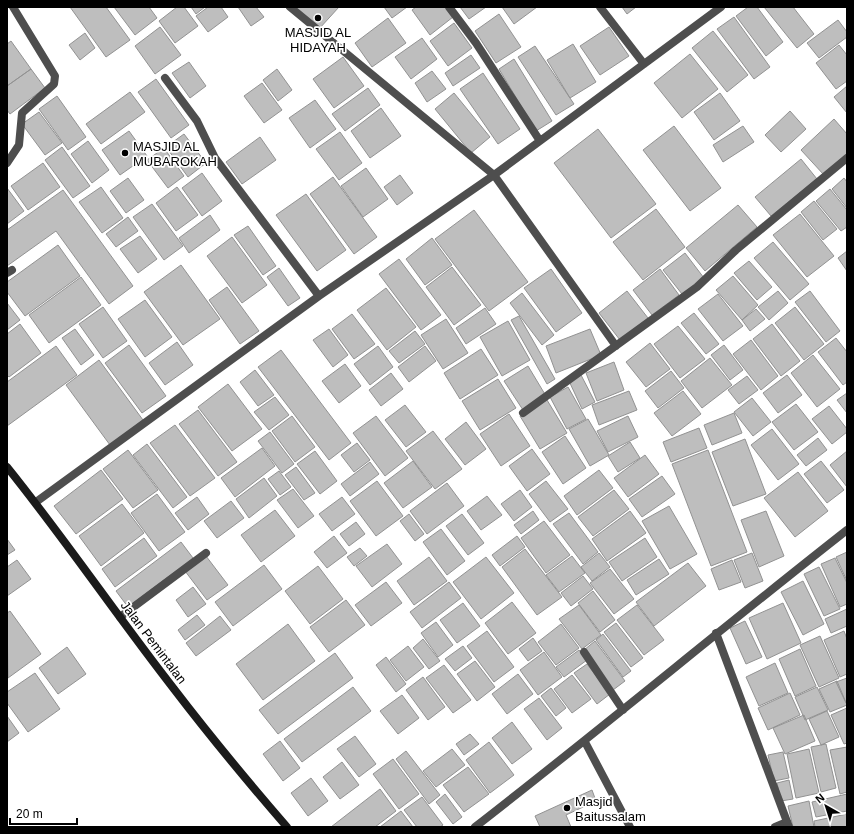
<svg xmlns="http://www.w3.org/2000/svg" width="854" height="834" viewBox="0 0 854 834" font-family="Arial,sans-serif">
	<rect width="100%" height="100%" fill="#fff"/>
	<path fill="#bebebe" stroke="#929292" d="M70 7H106L130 40 106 57Z
		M114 7H149L157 18 135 35Z
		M177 7H184L198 26 175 43 159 21Z
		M191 7H205L196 14Z
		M208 7H221L228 17 208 32 196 16Z
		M238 7H256L264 17 251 26Z
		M294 7H339L319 29Z
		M384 7H407L392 18Z
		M416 7H446L453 17 430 35 412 10Z
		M460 7H486L469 19Z
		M502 7H537L514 24Z
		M622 7H636L627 14Z
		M748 7H757L783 42 766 56 736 16Z
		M764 7H793L814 34 797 48Z
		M499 14 521 47 496 63 475 31Z
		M734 17 770 67 754 79 717 29Z
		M388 18 406 43 372 67 355 43Z
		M838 20 847 32V37L819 58 807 43Z
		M454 23 472 48 448 66 430 41Z
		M160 27 181 55 155 74 135 46Z
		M609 27 629 56 600 75 580 46Z
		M713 31 748 75 727 92 692 48Z
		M85 33 95 48 80 60 69 45Z
		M422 38 437 59 411 79 395 57Z
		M11 41 31 69 7 86V44Z
		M573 44 596 82 570 98 547 60Z
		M839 45 847 55V81L836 89 816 63Z
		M535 46 574 104 556 115 518 57Z
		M690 54 718 89 682 118 654 83Z
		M471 55 480 68 453 86 445 73Z
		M343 57 364 86 334 108 313 79Z
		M514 59 552 121 536 131 499 69Z
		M189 62 206 86 190 98 172 73Z
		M31 69 45 88 10 114 7 110V86Z
		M277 69 292 90 278 101 263 80Z
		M432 71 446 89 427 102 415 83Z
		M483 73 520 129 498 144 460 89Z
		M156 79 189 125 171 138 138 92Z
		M262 83 282 110 264 123 244 96Z
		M847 86V113L834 97Z
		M368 88 380 105 345 131 332 114Z
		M130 92 145 112 101 144 86 124Z
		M454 93 490 137 471 153 435 109Z
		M720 93 740 121 714 140 694 112Z
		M57 96 86 137 68 150 39 109Z
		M315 100 336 129 310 148 289 118Z
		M381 108 401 136 370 158 351 131Z
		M790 111 806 129 781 152 765 135Z
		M39 112 62 143 45 155 22 124Z
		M834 119 847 134V153L824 175 801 150Z
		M674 126 721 188 690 211 643 150Z
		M743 126 754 142 723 162 713 145Z
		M598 129 656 204 611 238 554 163Z
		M129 131 147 156 120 175 102 150Z
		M340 132 362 163 339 180 316 149Z
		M184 134 206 163 188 177 166 147Z
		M260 137 276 160 242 184 226 162Z
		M88 141 109 170 92 183 71 154Z
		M62 147 90 186 73 198 45 160Z
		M164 148 184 176 168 188 147 160Z
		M801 159 817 179 771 216 755 197Z
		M43 163 60 187 28 210 11 186Z
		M366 168 388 199 363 217 341 186Z
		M202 173 222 201 202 216 182 188Z
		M400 175 413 193 397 205 384 187Z
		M333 177 377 237 354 254 310 194Z
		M128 178 144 200 126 213 110 191Z
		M844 178 847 182V208L832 189Z
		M101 187 123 218 102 233 79 202Z
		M177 187 198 215 176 231 156 203Z
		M7 188 24 211 7 224Z
		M830 189 847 210V227L841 231 816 201Z
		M63 190 133 286 109 304 56 231 7 266V230Z
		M306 194 346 250 317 271 276 215Z
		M814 201 837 229 823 240 801 212Z
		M152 204 183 246 164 260 133 217Z
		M738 205 757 227 705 271 686 248Z
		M656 209 685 247 643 280 613 242Z
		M474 210 528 282 489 311 435 239Z
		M800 214 834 256 807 277 773 235Z
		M210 215 220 230 189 253 179 238Z
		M128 217 138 231 116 247 106 234Z
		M248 226 276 266 263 275 234 235Z
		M140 236 157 259 138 273 120 249Z
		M232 237 267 285 242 303 207 256Z
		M432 238 452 265 425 285 406 259Z
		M773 242 809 284 790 300 754 258Z
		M58 245 80 276 25 316 7 292V282Z
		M847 251V271L838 258Z
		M685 253 704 278 682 294 663 270Z
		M399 259 441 315 421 330 379 274Z
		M749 261 772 287 757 300 734 273Z
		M181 265 220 319 183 345 144 292Z
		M452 267 481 305 454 325 426 287Z
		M279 268 300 298 288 306 267 277Z
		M551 269 582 313 556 332 524 288Z
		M660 269 679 295 652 315 633 290Z
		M733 276 758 305 742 320 716 290Z
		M81 277 101 305 49 343 29 315Z
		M227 287 259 331 240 344 209 300Z
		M386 288 416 327 387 350 357 310Z
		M627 291 648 318 620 340 599 313Z
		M778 291 788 303 769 320 758 307Z
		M810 291 840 331 826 342 795 302Z
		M522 293 554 335 542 345 510 303Z
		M718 294 743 326 723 341 698 309Z
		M145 300 172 337 145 357 118 319Z
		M7 303 20 320 7 330Z
		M103 307 127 341 103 358 79 324Z
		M795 307 824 344 804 360 775 323Z
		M485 308 496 324 466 344 456 328Z
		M756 309 765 319 750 331 742 320Z
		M694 313 719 344 706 354 681 323Z
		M352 314 375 344 354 359 332 329Z
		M519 316 555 379 547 384 511 320Z
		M446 319 468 353 443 369 421 335Z
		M508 321 530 360 502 376 480 337Z
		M20 324 41 353 9 377 7 375V334Z
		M772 324 800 361 781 376 753 339Z
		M678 326 705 359 680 378 654 344Z
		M75 329 94 355 81 365 62 338Z
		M329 329 348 355 333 367 313 340Z
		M590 329 601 355 556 373 546 346Z
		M415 331 425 344 399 363 389 351Z
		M836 338 847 352V382L843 385 818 352Z
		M751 340 778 376 761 390 733 354Z
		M177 342 193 365 165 385 149 363Z
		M650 343 670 369 646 387 626 362Z
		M129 345 166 396 142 413 105 363Z
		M724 345 743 370 730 380 711 355Z
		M56 346 77 375 7 426V382Z
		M378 346 393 367 370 385 354 364Z
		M425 346 436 361 409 382 398 367Z
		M481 349 498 375 460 399 444 373Z
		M281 350 351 443 329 460 258 367Z
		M813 355 840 389 817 407 791 373Z
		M710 358 732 385 702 408 681 381Z
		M99 360 143 420 110 445 66 385Z
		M614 362 624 390 597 401 586 373Z
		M345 364 361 386 339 403 322 381Z
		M528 366 546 396 523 410 504 381Z
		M255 370 274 395 258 406 240 382Z
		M671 371 684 388 658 408 645 391Z
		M391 373 403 389 381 406 369 390Z
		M581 375 595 402 582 409 569 381Z
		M787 375 802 395 778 413 763 393Z
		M747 376 758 390 739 404 728 390Z
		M498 379 516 408 480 430 462 401Z
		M228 384 262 429 232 451 198 407Z
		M568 387 586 419 567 429 550 397Z
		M629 391 637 410 599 425 592 405Z
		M683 391 701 414 672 436 654 413Z
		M847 393V413L837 400Z
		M275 397 289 415 269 430 254 412Z
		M752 398 771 422 753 436 734 412Z
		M547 400 567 433 540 449 520 416Z
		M796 404 818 432 794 450 772 422Z
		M405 405 426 432 406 447 385 420Z
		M829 406 847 429V432L832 444 812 419Z
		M198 410 237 462 218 476 179 424Z
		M734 413 742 433 712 445 704 425Z
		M509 414 530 446 501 466 480 434Z
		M292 416 315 447 295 462 272 431Z
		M376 416 408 458 385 476 353 433Z
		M628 416 638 437 608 452 597 431Z
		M588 419 609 455 590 466 569 429Z
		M466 422 486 449 465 465 445 439Z
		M175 425 215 478 190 496 150 443Z
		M699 428 707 448 671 462 663 442Z
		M772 429 799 464 778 480 751 445Z
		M433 431 462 469 435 489 406 451Z
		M270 432 294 464 282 473 258 441Z
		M565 436 586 468 563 484 542 452Z
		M818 438 827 450 806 466 797 455Z
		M745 439 766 494 733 506 712 452Z
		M630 442 640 458 618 472 608 456Z
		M357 443 370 460 354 472 341 455Z
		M147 444 187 497 173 508 133 455Z
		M262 448 275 466 235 497 221 478Z
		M532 449 550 474 527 491 509 466Z
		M128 450 158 490 133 508 103 469Z
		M708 450 747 552 711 566 672 464Z
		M315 451 337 481 320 494 297 464Z
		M847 451V487L830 465Z
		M645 455 659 474 628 497 614 478Z
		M413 461 432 487 403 508 384 483Z
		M821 461 844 490 827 503 804 474Z
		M370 462 379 474 350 496 341 484Z
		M296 467 315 493 304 500 285 475Z
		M101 470 123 499 76 534 54 506Z
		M599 470 613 488 577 515 564 496Z
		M279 471 291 487 280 495 268 479Z
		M798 472 828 511 795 537 764 498Z
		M662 476 675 494 642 517 629 499Z
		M264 478 277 496 249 518 236 499Z
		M377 481 403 516 376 536 350 501Z
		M546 481 568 509 550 522 529 494Z
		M447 483 464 506 427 534 410 511Z
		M293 489 314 516 298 528 277 500Z
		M520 490 532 507 514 521 501 504Z
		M614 490 629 509 593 536 578 517Z
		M157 494 185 532 159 551 131 513Z
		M487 496 502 515 481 530 467 511Z
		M197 497 209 514 188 530 175 513Z
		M342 497 355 514 332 531 319 514Z
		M231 501 244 518 217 538 204 521Z
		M122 504 144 533 101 566 79 536Z
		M669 506 697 554 670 569 642 521Z
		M275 510 295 536 261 562 241 535Z
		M533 511 539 520 521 534 514 525Z
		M630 511 646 533 607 561 592 539Z
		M766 511 784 556 759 567 741 520Z
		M569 513 598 552 583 564 553 524Z
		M409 514 424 534 415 541 400 521Z
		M462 514 484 543 468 555 446 526Z
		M544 521 570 555 546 573 521 538Z
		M356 522 365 534 349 546 340 534Z
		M441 529 465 561 447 575 423 542Z
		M334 536 347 553 327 568 314 552Z
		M517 536 525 547 500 566 492 555Z
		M144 538 157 556 115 587 102 569Z
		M645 538 657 557 622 581 609 562Z
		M7 539 15 550 7 555Z
		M181 542 193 558 128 607 116 591Z
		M387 544 402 564 372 587 356 566Z
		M360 548 367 556 354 566 347 557Z
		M525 549 562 597 537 615 502 567Z
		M847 552V581L836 557Z
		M599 553 610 567 592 581 581 567Z
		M752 553 763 581 745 588 734 560Z
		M206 556 228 585 207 600 185 571Z
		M572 556 585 573 559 592 546 575Z
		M429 557 447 581 414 605 397 581Z
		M486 557 514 593 481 619 453 582Z
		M835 558 847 583V604L840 607 821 564Z
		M659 559 669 574 636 595 627 580Z
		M17 560 31 579 7 596V567Z
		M732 560 741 582 719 590 711 569Z
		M688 563 706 586 654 626 636 602Z
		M264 565 282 589 233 626 215 602Z
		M318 566 343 599 310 624 285 591Z
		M819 567 840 609 824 616 804 574Z
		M610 569 634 599 614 614 590 583Z
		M583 576 593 589 571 606 561 593Z
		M803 581 824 624 803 635 781 592Z
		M386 582 402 603 371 626 355 605Z
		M449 582 461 598 422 628 410 612Z
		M193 587 206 604 188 617 176 600Z
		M593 591 615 620 600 632 578 603Z
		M346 600 365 625 329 652 310 627Z
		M512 602 536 633 508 654 485 623Z
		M463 603 480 626 457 643 440 620Z
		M783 603 801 643 767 659 749 618Z
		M579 605 601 635 582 649 559 619Z
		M637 605 664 640 644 655 617 620Z
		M847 609V626L831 633 825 619Z
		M10 611 41 654 8 678 7 613Z
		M197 615 205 625 185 640 178 630Z
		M220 616 231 630 196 656 186 643Z
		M745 621 762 657 746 664 730 628Z
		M436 622 453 645 438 657 421 633Z
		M616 623 643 658 631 667 604 632Z
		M288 624 315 661 263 700 236 664Z
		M561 624 579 648 556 665 538 642Z
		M487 631 514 667 494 682 467 646Z
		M844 631 847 639V674L840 677 824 640Z
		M603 634 631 671 623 677 596 640Z
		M820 636 839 678 819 687 800 645Z
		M533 638 542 651 528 661 519 649Z
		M423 639 440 661 429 669 413 648Z
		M595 641 625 681 613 690 584 650Z
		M408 646 424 667 406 681 390 660Z
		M463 646 472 658 455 671 445 659Z
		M67 647 86 674 58 694 39 668Z
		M800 649 816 686 795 696 779 659Z
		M579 650 587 660 564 677 556 667Z
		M544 652 562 677 538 695 520 670Z
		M335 653 353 678 278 734 259 710Z
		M386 657 406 684 396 692 376 665Z
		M475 661 495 687 477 701 457 674Z
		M775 663 788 693 759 706 746 677Z
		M587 664 610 694 597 704 574 673Z
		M444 665 471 700 453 713 426 678Z
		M35 673 60 709 28 732 7 703V692Z
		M518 674 533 694 507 714 492 694Z
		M572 675 591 699 572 713 554 689Z
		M423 677 445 707 428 720 406 690Z
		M847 678V702L846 703 836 682Z
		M837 681 847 705 830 712 819 689Z
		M353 687 371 711 302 762 284 739Z
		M817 687 828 710 805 720 795 697Z
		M551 688 566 708 556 716 541 696Z
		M790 693 800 715 768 730 758 708Z
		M402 695 419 718 398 734 380 711Z
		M539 698 562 728 547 740 524 709Z
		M847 708V743L844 744 831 715Z
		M827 711 839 737 821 745 809 719Z
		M804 715 815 741 785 754 773 728Z
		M7 716 19 733 7 742Z
		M512 722 532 749 512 764 492 738Z
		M470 734 479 744 464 755 456 744Z
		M355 736 376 764 359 777 337 749Z
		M280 741 300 768 283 781 263 754Z
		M489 742 514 775 490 793 466 760Z
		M826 744 836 788 821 792 811 747Z
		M847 747V792L840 794 830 750Z
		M452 749 465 765 436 787 423 771Z
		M809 749 819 793 796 798 787 754Z
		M406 751 440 795 429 804 396 759Z
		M783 752 789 778 774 781 768 755Z
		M393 759 419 794 399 809 373 774Z
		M342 762 359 785 340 799 323 777Z
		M468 767 489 794 464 812 443 785Z
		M311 778 328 801 308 816 291 793Z
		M789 780 793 799 781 801 777 783Z
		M380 789 396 811 375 827H331Z
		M592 790 596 801 566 815 571 827H540L535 816Z
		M445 794 462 817 453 824 436 802Z
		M847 794V811L816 817 812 802Z
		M422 797 443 825 440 827H417L404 810Z
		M809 801 814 827H793L788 806Z
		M401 811 413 827H380Z
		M847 814V827H815L814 821Z"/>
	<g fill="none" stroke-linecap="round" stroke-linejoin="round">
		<path stroke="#4e4e4e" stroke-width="8" d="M585 742 630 827
			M775 827 787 822"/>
		<path stroke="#4e4e4e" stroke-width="8" d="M290 7 494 175 616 346
			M449 7 476 43 540 141
			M600 7 644 64
			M165 78 197 121 215 158 319 296
			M7 163 19 145 22 113 54 84 55 76 13 7
			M7 273 12 270
			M523 413 697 287 736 250 847 158
			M36 502 319 296 494 175 721 7
			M120 617 206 553
			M716 633 789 827
			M584 652 623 710
			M475 827C600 730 722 628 847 530"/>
		<path stroke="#1b1b1b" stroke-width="8" d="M7 467C65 539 117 616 174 689 210 736 248 782 287 827"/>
	</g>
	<g fill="#000" stroke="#fff" stroke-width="1.5">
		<circle cx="318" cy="18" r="4"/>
		<circle cx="125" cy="153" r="4"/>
		<circle cx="567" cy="808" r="4"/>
	</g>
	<g text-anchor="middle" stroke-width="3.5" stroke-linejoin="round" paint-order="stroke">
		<g font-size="13" fill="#000" stroke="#fff" text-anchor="start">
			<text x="318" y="37" text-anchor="middle">MASJID AL<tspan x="318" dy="15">HIDAYAH</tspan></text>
			<text x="133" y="151">MASJID AL<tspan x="133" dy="15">MUBAROKAH</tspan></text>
			<text x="575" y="806">Masjid<tspan x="575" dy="15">Baitussalam</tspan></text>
		</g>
		<g font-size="13" fill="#000" stroke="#fff">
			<text transform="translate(154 642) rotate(53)" y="5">Jalan Pemintalan</text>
		</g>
	</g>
	<rect width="854" height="834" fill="none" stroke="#000000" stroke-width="16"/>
	<g transform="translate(826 806) rotate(321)" stroke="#ffffff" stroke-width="3" paint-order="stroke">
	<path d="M0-3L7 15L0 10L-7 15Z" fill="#000000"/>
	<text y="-6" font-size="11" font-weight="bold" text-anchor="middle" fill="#000000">N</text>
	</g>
	<path d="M10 818v6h67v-6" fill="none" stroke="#000000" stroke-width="2"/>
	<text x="16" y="818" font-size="12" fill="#000000" stroke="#ffffff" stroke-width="3" paint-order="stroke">20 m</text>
</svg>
